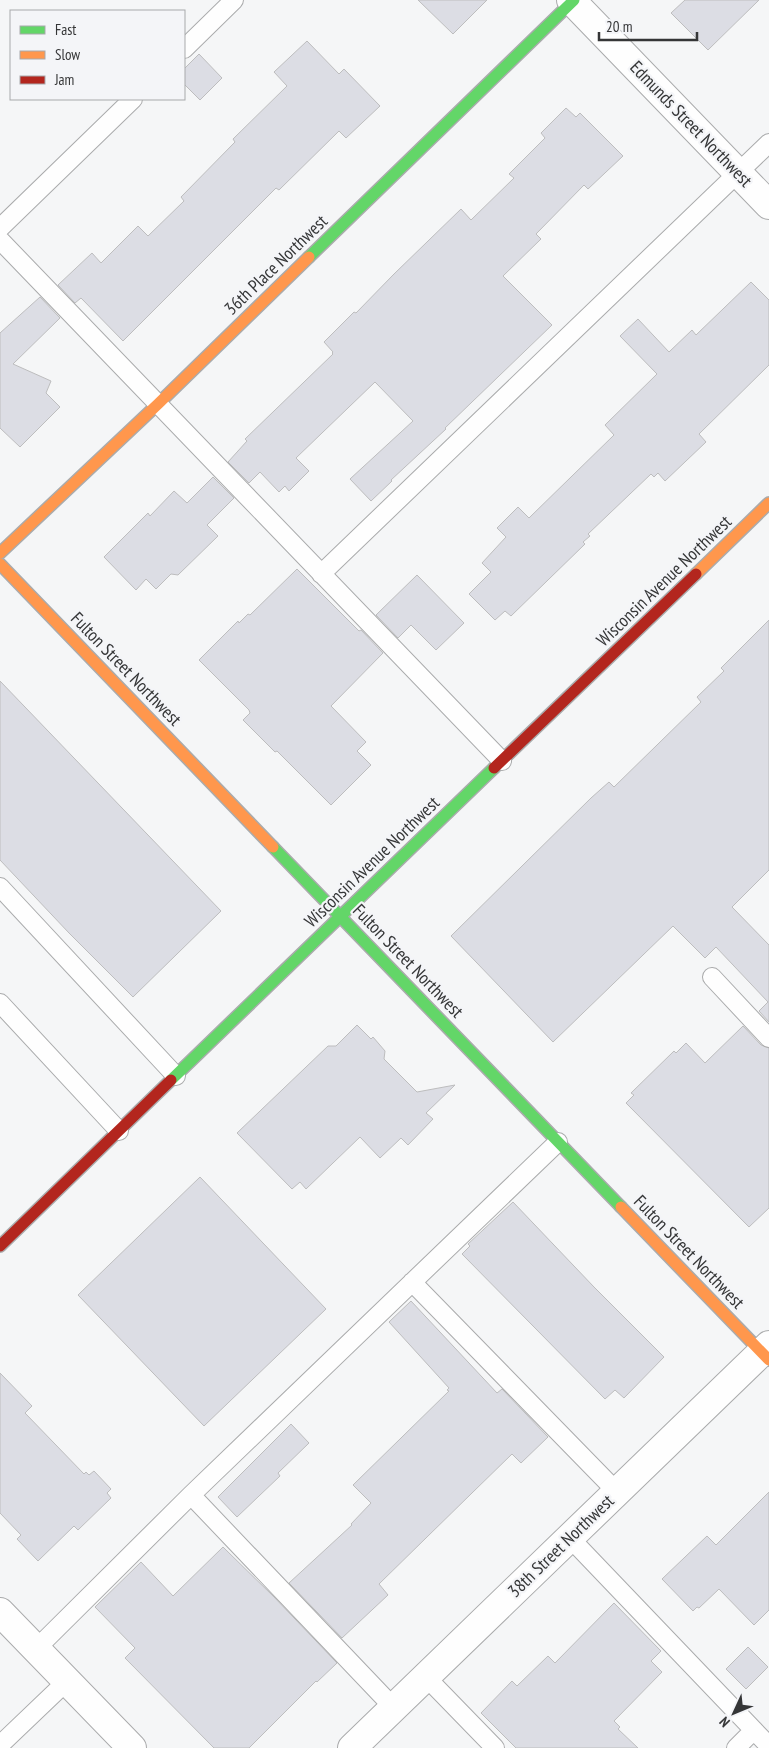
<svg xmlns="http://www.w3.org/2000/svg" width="769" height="1748" viewBox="0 0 769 1748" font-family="'PT Sans Narrow',sans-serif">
	<rect width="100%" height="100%" fill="#f5f6f7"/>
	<path fill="#dcdde4" stroke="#bdbdbe" d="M418 0H487L453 34Z
		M685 0H759L708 50 671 13Z
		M307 41 339 74 344 69 380 106 346 138 339 131 279 190 276 188 123 341 81 298 75 303 58 285 92 253 101 263 138 226 148 236 184 201 181 197 235 142 233 139 287 86 274 72Z
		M199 54 222 78 200 100 184 84V69Z
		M566 108 576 117 580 113 623 156 588 189 584 185 536 234 541 239 503 276 552 325 445 428 446 429 391 480 392 481 371 501 350 479 413 421 375 382 296 458 309 471 289 491 285 486 279 492 260 472 249 483 228 462 247 441 245 439 333 354 332 353 333 352 324 342 354 312 356 313 394 274 461 209 471 220 514 178 509 174 545 138 541 133Z
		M751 282 769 300V365L699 434 706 442 665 481 658 473 654 477 651 474 588 534 590 536 583 542 585 544 511 616 505 611 495 620 469 594 491 572 482 563 506 537 497 528 518 507 529 518 614 435 605 425 657 374 620 336 638 319 669 352 692 330 696 335Z
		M40 297 60 318 13 364 51 381 46 393 60 407 20 447 0 428V333Z
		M213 477 234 498 207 525 218 536 178 575 171 574 156 589 146 579 136 590 104 557 148 513 150 516 174 491 187 503Z
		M297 569 359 631 361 630 383 653 331 706 366 742 357 751 371 765 331 805 277 751 275 752 243 720 250 713 249 710 199 660 238 621 239 623 248 614 250 615Z
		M417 575 464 623 436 650 411 625 398 638 376 615Z
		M769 620V870L732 907 769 945V1022L759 1011 768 1002 716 947 705 958 673 926 553 1042 451 936 591 798 609 782 614 787 701 702 697 697 724 671 721 668Z
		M0 681 221 911 133 997 69 933 0 860Z
		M357 1025 371 1039 373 1037 385 1051 384 1059 417 1092 455 1085 426 1113 433 1119 408 1145 401 1138 380 1158 360 1137 306 1189 300 1182 292 1189 237 1133 328 1046H336Z
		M743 1026 761 1045 769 1048V1208L749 1227 626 1103 634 1095 631 1093 674 1051 676 1053 686 1043 705 1063Z
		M200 1177 326 1309 204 1426 78 1295Z
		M513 1202 594 1287 664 1357 624 1398 615 1390 605 1399 462 1254 470 1246 468 1244Z
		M411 1301 497 1393 502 1389 548 1437 521 1463 512 1454 472 1493 379 1584 388 1595 342 1638 289 1583 352 1525 351 1524 371 1503 353 1485 449 1391 447 1390 449 1388 389 1322Z
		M0 1373 32 1406 25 1413 84 1474 86 1472 89 1475 94 1471 111 1489 107 1493 111 1498 78 1530 74 1526 38 1561 17 1539 21 1535 0 1513Z
		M291 1424 309 1443 278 1473 280 1476 237 1517 218 1497Z
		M769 1492V1610L754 1625 719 1589 699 1608 697 1607 693 1611 662 1579 707 1536 716 1545Z
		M223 1547 274 1597 337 1663 317 1682 316 1681 249 1748H214L125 1658 135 1648 95 1607 141 1562 173 1596Z
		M614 1603 661 1651 651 1661 662 1672 614 1721 620 1727 618 1729 638 1748H516L481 1713 512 1681 517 1686 548 1656 555 1663Z
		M748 1647 768 1667 746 1689 726 1669Z"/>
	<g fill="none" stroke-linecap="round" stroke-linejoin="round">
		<defs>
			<path id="lane" d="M184 49 234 0
				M0 228 133 99
				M0 240 502 761
				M321 574 769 143
				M0 887 176 1076
				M712 977 769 1038
				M0 1003 119 1131
				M412 1282 617 1492
				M191 1495 394 1708
				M570 1538 769 1746
				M36 1649 191 1495 558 1142
				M426 1677 495 1748
				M0 1745 67 1681
				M736 1748 754 1730"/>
			<path id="street" d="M571 0 769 205
				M0 1612 132 1748
				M352 1748 769 1345"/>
			<path id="fast" d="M309 257 574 0
				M273 847 621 1207
				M171 1080 494 768"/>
			<path id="slow" d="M0 553 158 404 309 257
				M0 564 273 847
				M696 574 769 503
				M621 1207 769 1360"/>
			<path id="jam" d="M494 768 696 574
				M0 1246 171 1080"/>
		</defs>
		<use href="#lane" stroke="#aaabac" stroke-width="20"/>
		<use href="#street" stroke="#aaabac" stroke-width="30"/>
		<use href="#fast" stroke="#aaabac" stroke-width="14"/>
		<use href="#slow" stroke="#aaabac" stroke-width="14"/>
		<use href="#jam" stroke="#aaabac" stroke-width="14"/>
		<use href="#lane" stroke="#fefefe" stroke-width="18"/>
		<use href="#street" stroke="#fefefe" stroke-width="28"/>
		<use href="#fast" stroke="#63d668" stroke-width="11"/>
		<use href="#slow" stroke="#ff974d" stroke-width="11"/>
		<use href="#jam" stroke="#b3261e" stroke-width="11"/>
	</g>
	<g text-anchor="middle" stroke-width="4.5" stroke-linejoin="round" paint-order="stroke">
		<g font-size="18" fill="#353637" stroke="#f4f5f8">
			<text transform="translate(691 124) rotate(46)" y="6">Edmunds Street Northwest</text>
			<text transform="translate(276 265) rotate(-44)" y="6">36th Place Northwest</text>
			<text transform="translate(664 581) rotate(-44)" y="6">Wisconsin Avenue Northwest</text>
			<text transform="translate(126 669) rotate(46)" y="6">Fulton Street Northwest</text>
			<text transform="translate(372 862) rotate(-44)" y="6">Wisconsin Avenue Northwest</text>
			<text transform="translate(408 961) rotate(46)" y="6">Fulton Street Northwest</text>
			<text transform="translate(689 1252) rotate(46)" y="6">Fulton Street Northwest</text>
			<text transform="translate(561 1546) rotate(-44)" y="6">38th Street Northwest</text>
		</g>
	</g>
	<rect x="10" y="10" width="175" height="90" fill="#f4f5f8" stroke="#a8a9ab"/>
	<rect x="20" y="26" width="25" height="8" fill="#63d668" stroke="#a8a9ab"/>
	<text x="55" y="35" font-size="15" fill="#353637">Fast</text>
	<rect x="20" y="51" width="25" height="8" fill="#ff974d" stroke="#a8a9ab"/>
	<text x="55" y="60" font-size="15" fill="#353637">Slow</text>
	<rect x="20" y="76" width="25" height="8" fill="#b3261e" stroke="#a8a9ab"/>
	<text x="55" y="85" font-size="15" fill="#353637">Jam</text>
	<g transform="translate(734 1713) rotate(226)" stroke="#f4f5f8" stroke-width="4" paint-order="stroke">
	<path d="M0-4L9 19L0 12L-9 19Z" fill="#353637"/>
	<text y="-8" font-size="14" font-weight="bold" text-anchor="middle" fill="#353637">N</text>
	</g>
	<path d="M599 32v8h98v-8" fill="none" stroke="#353637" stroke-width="2.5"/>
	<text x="606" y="32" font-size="15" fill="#353637" stroke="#f4f5f8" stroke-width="4" paint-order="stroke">20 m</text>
</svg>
